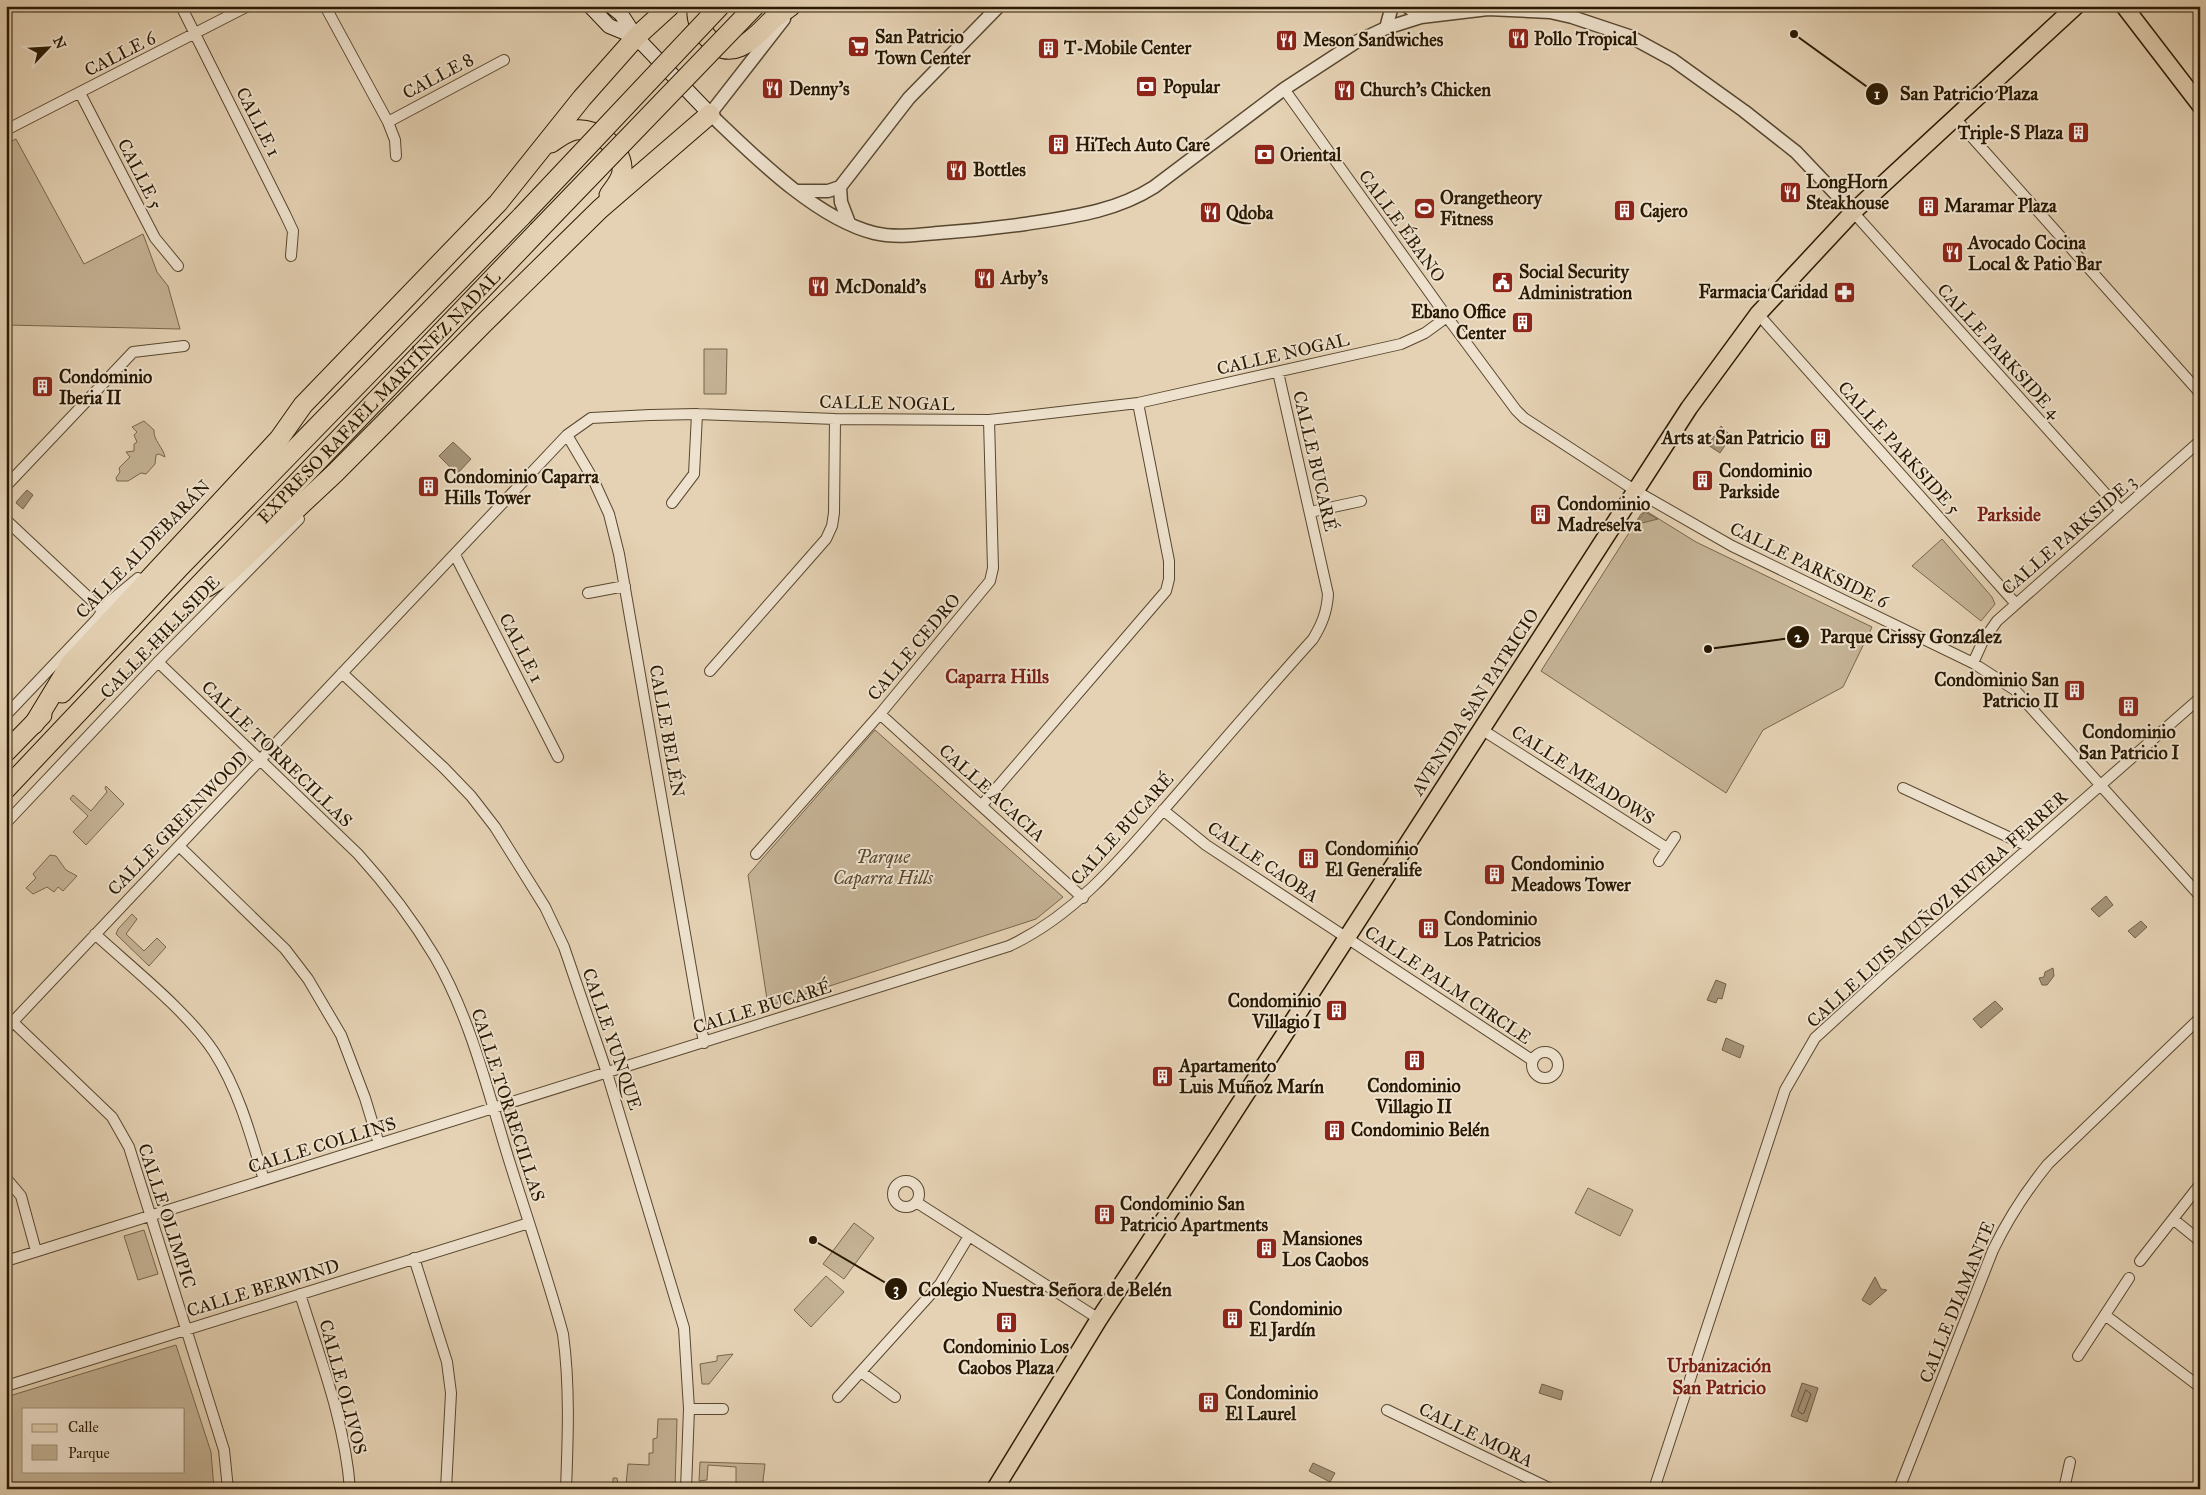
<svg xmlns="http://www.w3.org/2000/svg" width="2206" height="1495" viewBox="0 0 2206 1495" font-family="'IM FELL Great Primer',serif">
	<rect width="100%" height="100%" fill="#e5d2b4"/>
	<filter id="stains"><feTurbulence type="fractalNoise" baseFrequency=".004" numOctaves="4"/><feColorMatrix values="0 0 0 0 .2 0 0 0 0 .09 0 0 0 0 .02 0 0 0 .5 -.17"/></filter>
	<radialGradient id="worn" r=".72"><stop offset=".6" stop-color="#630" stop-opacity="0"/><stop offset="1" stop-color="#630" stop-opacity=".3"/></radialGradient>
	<path fill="#c5b396" stroke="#77664c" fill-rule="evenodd" d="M16 139 84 264 143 234 157 272 168 286 180 329 6 325V144Z
		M704 349H727L726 394H704Z
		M144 421 154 430C153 440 163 447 165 457L159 454 156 455 155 464 146 474 141 473 128 481H117L116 478 120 472 119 468 130 457 126 452 134 451V444L137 442 134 435 137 432 132 427Z
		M1646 511 1696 542 1872 627 1843 687 1763 730 1726 793 1541 671 1641 514Z
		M1942 539 1992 597 1995 604 1981 621 1912 566Z
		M875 730 1063 897 1036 919 768 1006 748 875Z
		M106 786 124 804 86 845 73 832 88 816 70 799 73 795 91 811 107 792 105 788Z
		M50 855 56 856 66 870 77 876 63 891 58 887 54 892 47 887 33 894 26 888 36 878 33 874Z
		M132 914 137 919 126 934 144 951 157 938 166 947 149 966 116 934 118 929Z
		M1588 1188 1633 1210 1620 1236 1575 1213Z
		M854 1223 874 1238 844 1279 823 1264Z
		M144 1230 158 1274 138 1280 124 1236Z
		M826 1276 844 1292 811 1327 794 1310Z
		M176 1345 211 1452 214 1489H6V1397ZM24 1409H184V1471H24Z
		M733 1354 709 1384H702L700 1364 717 1361V1356Z
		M658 1419H677L675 1489H613V1478H617L618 1484H626L628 1464 649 1465V1453H653V1439L657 1438Z
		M700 1462 765 1464 762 1489 721 1488V1484H736V1467L708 1465 707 1480 699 1481Z"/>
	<path fill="#a59378" stroke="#736249" d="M1721 426 1731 436 1720 453 1708 445Z
		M453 442 471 459 457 474 439 456Z
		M27 490 33 495 23 509 16 503 17 501Z
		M1645 512 1658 519 1634 525Z
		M2106 896 2113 905 2099 917 2091 909Z
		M2141 921 2147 927 2135 938 2128 931Z
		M2053 968 2054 976 2047 985H2042L2039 978 2044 977 2045 972Z
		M1716 980 1726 984 1722 999 1718 998 1716 1003 1707 1000Z
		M1995 1001 2003 1009 1981 1028 1973 1019Z
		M1726 1038 1744 1046 1740 1058 1722 1050Z
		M1875 1277 1881 1289 1887 1290 1870 1305 1862 1300Z
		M1802 1383 1818 1388 1807 1422 1791 1416Z
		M1542 1384 1563 1391 1561 1400 1539 1393Z
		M1313 1463 1335 1473 1330 1482 1309 1471Z"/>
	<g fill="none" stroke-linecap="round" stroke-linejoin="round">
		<path stroke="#67563e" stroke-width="1" d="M1806 1390 1811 1394 1804 1413 1802 1414 1798 1411Z"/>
		<defs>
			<path id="minor" d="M181 6 285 214 293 231 291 256
				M325 6 388 122 395 140 396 156
				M1284 89 1447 317 1516 410 1524 418 1636 491 1732 546 1973 663 2015 690 2200 896
				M80 93 155 238 178 266
				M1954 117 2200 393
				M388 122 504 60
				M6 130 248 6
				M1853 212 2121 511
				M1758 314 2016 604
				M567 435 593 479 609 514 619 554 704 1043
				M6 486 133 352 184 346
				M672 503 694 474 697 414
				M1310 512 1361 501
				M6 520 102 610
				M455 555 558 757
				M588 593 625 586
				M158 662 358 854C387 886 413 920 435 957 471 1019 488 1092 509 1160 527 1218 547 1275 563 1334 570 1385 568 1437 566 1489
				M1973 663 1983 641 1997 621 2200 441
				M710 671 826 539 832 526 834 513 835 419
				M342 673 444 768 471 796 495 827 545 907 564 947 607 1073 684 1328 689 1409 686 1489
				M880 714 1083 898
				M6 715 97 619 109 602 138 578
				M1481 729 1667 848
				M1903 788 2030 847
				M982 805 1166 591 1169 579V561L1138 403
				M1163 810 1206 845 1532 1060
				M6 823 158 662 299 519
				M179 846 285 949 308 979 341 1035 365 1098 379 1144
				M756 854 880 714 990 581 993 568 989 420
				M1659 861 1675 837
				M95 934C132 968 187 1011 214 1052 239 1091 251 1136 264 1180
				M13 1022 112 1117 129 1147 224 1450 228 1489
				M6 1029 567 435 591 418 650 415 697 414 835 419 989 420 1138 403 1401 344 1425 333 1447 317
				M1532 1065a13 13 0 1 1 26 0a13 13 0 1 1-26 0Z
				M6 1178 21 1196 36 1251
				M893 1194a13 13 0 1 1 26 0a13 13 0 1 1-26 0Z
				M916 1202 1099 1319
				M2173 1219 2200 1241
				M414 1258 447 1362 451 1393 446 1489
				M6 1261 1009 946C1080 913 1129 849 1180 791 1224 740 1268 689 1313 639 1322 624 1327 612 1328 594L1278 372
				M2140 1261 2198 1187
				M300 1294C320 1358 345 1422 350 1489
				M2105 1315 2200 1387
				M2078 1356 2129 1278
				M861 1372 895 1397
				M6 1386 529 1223
				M838 1397 940 1284 969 1236
				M689 1409H723
				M1387 1410 1551 1489
				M1654 1489 1785 1090 1815 1038 1884 975 2200 698
				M1899 1489 1993 1250C2008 1219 2026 1191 2048 1164L2200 1018
				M2064 1489 2070 1462"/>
			<path id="tertiary" d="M1407 6 1421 17
				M784 19 710 114C753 155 815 218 874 233 895 238 917 235 938 233 967 231 996 228 1025 224 1070 217 1115 212 1154 187L1284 89 1356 42 1386 28 1421 17 1488 9 1550 12 1572 17 1629 36 1673 60 1744 111 1796 152 1853 212
				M1386 28 1392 6
				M840 187 841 202 849 223
				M797 191H828L840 187 909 98 999 6"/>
			<path id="secondary" d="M590 6 609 26 636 37
				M611 6 621 14 636 37 710 114"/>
			<path id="primary" d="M2124 6 2200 105
				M995 1489 1099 1319 1211 1148 1689 408 1758 314 1853 212 2076 6"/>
			<g id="motorway">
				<path d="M697 6C696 18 699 29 708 38 732 65 755 37 772 20 778 15 785 11 791 6"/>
				<path d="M551 143C558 138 566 132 575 130 597 127 624 148 622 172 621 180 614 188 609 195"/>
				<path d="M207 587 226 575 335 473 486 321 600 209 710 114"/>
				<path d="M62 693 180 567 522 216"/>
				<path d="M34 724 71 663 279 439 303 405 498 203 582 98 636 37 670 6"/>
				<path d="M6 752 42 715"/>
				<path id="s1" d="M6 789 179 606 538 231"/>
			</g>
		</defs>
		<use href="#minor" stroke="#58472f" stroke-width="12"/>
		<use href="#tertiary" stroke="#58472f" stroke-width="15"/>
		<use href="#secondary" stroke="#291903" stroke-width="16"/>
		<use href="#primary" stroke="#291903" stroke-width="19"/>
		<use href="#motorway" stroke="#291903" stroke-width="21"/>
		<use href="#minor" stroke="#eee2ce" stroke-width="10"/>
		<use href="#tertiary" stroke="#eee2ce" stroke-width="12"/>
		<use href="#secondary" stroke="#eee2ce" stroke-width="14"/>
		<use href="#primary" stroke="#e5d2b4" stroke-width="16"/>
		<use href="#motorway" stroke="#e5d2b4" stroke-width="19"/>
		<defs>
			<path id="motorway-bridge" d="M522 216 720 6
				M538 231 755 6"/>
		</defs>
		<use href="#motorway-bridge" stroke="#291903" stroke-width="21" stroke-linecap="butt"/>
		<use href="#motorway-bridge" stroke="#e5d2b4" stroke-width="19"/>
	</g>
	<defs>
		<symbol id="restaurant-square" viewBox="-11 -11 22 22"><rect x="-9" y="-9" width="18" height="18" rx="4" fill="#8f2418" stroke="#eee2ce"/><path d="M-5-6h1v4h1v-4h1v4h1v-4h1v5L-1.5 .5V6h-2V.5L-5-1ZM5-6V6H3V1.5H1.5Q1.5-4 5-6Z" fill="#fff"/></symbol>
		<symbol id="supermarket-square" viewBox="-11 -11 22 22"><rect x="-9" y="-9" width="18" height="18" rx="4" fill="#8f2418" stroke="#eee2ce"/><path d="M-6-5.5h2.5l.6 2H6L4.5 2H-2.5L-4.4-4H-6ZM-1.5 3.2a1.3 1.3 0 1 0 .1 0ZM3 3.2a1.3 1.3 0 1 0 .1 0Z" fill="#fff"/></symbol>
		<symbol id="building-square" viewBox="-11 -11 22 22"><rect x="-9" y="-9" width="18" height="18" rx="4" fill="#8f2418" stroke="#eee2ce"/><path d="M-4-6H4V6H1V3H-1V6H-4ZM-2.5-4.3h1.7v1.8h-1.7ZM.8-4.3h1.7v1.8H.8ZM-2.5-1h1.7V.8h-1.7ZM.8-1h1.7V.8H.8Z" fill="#fff"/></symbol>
		<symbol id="bank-square" viewBox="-11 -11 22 22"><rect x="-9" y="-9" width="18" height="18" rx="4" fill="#8f2418" stroke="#eee2ce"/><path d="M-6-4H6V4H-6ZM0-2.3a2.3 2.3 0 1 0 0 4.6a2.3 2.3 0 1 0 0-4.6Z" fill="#fff"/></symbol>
		<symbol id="stadium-square" viewBox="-11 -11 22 22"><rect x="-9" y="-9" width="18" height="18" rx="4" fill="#8f2418" stroke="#eee2ce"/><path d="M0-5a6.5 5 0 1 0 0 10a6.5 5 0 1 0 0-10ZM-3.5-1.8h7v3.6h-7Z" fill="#fff"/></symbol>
		<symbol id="civic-square" viewBox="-11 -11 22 22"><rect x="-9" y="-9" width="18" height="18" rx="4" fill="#8f2418" stroke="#eee2ce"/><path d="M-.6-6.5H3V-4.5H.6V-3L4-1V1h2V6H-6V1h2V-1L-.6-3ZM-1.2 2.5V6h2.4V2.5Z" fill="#fff"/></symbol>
		<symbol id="pharmacy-square" viewBox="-11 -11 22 22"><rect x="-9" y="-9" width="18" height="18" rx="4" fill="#8f2418" stroke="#eee2ce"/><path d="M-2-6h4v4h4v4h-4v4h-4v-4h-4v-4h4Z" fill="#fff"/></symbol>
	</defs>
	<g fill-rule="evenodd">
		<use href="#restaurant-square" x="1506" y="26" width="25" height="25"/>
		<use href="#restaurant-square" x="1274" y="28" width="25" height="25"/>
		<use href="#supermarket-square" x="846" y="34" width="25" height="25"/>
		<use href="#building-square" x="1036" y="36" width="25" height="25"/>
		<use href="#bank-square" x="1134" y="74" width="25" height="25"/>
		<use href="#restaurant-square" x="760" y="76" width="25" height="25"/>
		<use href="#restaurant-square" x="1332" y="78" width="25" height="25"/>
		<use href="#building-square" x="2066" y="120" width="25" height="25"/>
		<use href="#building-square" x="1046" y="132" width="25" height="25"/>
		<use href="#bank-square" x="1252" y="142" width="25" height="25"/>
		<use href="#restaurant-square" x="944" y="158" width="25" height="25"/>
		<use href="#restaurant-square" x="1778" y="180" width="25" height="25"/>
		<use href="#building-square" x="1916" y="194" width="25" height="25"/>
		<use href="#stadium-square" x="1412" y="196" width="25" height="25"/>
		<use href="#building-square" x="1612" y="198" width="25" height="25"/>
		<use href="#restaurant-square" x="1198" y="200" width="25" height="25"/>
		<use href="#restaurant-square" x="1940" y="240" width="25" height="25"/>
		<use href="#restaurant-square" x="972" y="266" width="25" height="25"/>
		<use href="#civic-square" x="1490" y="270" width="25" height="25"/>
		<use href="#restaurant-square" x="806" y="274" width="25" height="25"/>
		<use href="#pharmacy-square" x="1832" y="280" width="25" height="25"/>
		<use href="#building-square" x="1510" y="310" width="25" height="25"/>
		<use href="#building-square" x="30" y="374" width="25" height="25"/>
		<use href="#building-square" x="1808" y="426" width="25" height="25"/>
		<use href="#building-square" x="1690" y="468" width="25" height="25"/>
		<use href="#building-square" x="416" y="474" width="25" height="25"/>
		<use href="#building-square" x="1528" y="502" width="25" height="25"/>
		<use href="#building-square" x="2062" y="678" width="25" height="25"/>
		<use href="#building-square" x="2116" y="694" width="25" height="25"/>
		<use href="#building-square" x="1296" y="846" width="25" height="25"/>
		<use href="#building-square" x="1482" y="862" width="25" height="25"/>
		<use href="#building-square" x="1416" y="916" width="25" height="25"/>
		<use href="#building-square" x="1324" y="998" width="25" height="25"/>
		<use href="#building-square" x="1402" y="1048" width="25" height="25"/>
		<use href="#building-square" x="1150" y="1064" width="25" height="25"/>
		<use href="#building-square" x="1322" y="1118" width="25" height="25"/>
		<use href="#building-square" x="1092" y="1202" width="25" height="25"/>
		<use href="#building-square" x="1254" y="1236" width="25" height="25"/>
		<use href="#building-square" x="1220" y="1306" width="25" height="25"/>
		<use href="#building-square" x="994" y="1310" width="25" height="25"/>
		<use href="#building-square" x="1196" y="1390" width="25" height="25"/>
	</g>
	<g text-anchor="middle" stroke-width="4" stroke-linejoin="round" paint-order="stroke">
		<g font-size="18" font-weight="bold" fill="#291903" stroke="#eee2ce" text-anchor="start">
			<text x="875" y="43">San Patricio<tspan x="875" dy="21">Town Center</tspan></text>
			<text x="1534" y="45">Pollo Tropical</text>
			<text x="1303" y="46">Meson Sandwiches</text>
			<text x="1064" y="54">T-Mobile Center</text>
			<text x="1163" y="93">Popular</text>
			<text x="789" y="95">Denny's</text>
			<text x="1360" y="96">Church's Chicken</text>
			<text x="2063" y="139" text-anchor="end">Triple-S Plaza</text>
			<text x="1075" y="151">HiTech Auto Care</text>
			<text x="1280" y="161">Oriental</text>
			<text x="973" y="176">Bottles</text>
			<text x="1806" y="188">LongHorn<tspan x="1806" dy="21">Steakhouse</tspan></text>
			<text x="1440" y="204">Orangetheory<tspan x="1440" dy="21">Fitness</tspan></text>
			<text x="1944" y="212">Maramar Plaza</text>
			<text x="1640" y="217">Cajero</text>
			<text x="1226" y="219">Qdoba</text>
			<text x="1968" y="249">Avocado Cocina<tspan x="1968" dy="21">Local &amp; Patio Bar</tspan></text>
			<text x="1519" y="278">Social Security<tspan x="1519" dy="21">Administration</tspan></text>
			<text x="1001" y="284">Arby's</text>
			<text x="835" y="293">McDonald's</text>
			<text x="1828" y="298" text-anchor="end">Farmacia Caridad</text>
			<text x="1506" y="318" text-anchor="end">Ebano Office<tspan x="1506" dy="21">Center</tspan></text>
			<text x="59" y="383">Condominio<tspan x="59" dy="21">Iberia II</tspan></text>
			<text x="1804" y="444" text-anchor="end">Arts at San Patricio</text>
			<text x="1719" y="477">Condominio<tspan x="1719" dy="21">Parkside</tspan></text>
			<text x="444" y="483">Condominio Caparra<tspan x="444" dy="21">Hills Tower</tspan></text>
			<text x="1557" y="510">Condominio<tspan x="1557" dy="21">Madreselva</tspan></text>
			<text x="2059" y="686" text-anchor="end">Condominio San<tspan x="2059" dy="21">Patricio II</tspan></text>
			<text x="2129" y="738" text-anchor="middle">Condominio<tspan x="2129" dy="21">San Patricio I</tspan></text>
			<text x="1325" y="855">Condominio<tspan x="1325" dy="21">El Generalife</tspan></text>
			<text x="1511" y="870">Condominio<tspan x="1511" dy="21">Meadows Tower</tspan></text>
			<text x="1444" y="925">Condominio<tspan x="1444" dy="21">Los Patricios</tspan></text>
			<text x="1321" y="1007" text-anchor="end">Condominio<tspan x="1321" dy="21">Villagio I</tspan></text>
			<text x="1179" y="1072">Apartamento<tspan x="1179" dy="21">Luis Muñoz Marín</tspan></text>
			<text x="1414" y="1092" text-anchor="middle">Condominio<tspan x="1414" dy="21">Villagio II</tspan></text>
			<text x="1351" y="1136">Condominio Belén</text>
			<text x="1120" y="1210">Condominio San<tspan x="1120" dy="21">Patricio Apartments</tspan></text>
			<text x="1282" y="1245">Mansiones<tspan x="1282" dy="21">Los Caobos</tspan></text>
			<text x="1249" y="1315">Condominio<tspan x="1249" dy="21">El Jardín</tspan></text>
			<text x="1006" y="1353" text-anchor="middle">Condominio Los<tspan x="1006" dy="21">Caobos Plaza</tspan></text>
			<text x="1225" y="1399">Condominio<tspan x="1225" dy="21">El Laurel</tspan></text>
		</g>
		<g font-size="18" fill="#291903" stroke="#eee2ce">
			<text transform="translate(120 54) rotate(-27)" y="6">CALLE 6</text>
			<text transform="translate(438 76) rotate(-28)" y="6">CALLE 8</text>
			<text transform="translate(258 122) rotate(63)" y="6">CALLE 1</text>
			<text transform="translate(140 174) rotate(63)" y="6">CALLE 5</text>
			<text transform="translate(1402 226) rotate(54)" y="6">CALLE ÉBANO</text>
			<text transform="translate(1999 351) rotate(48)" y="6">CALLE PARKSIDE 4</text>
			<text transform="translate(1283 354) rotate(-13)" y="6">CALLE NOGAL</text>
			<text dy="6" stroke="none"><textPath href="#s1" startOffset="541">EXPRESO RAFAEL MARTÍNEZ NADAL</textPath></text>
			<text transform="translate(887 403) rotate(1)" y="6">CALLE NOGAL</text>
			<text transform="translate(1899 448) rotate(48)" y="6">CALLE PARKSIDE 5</text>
			<text transform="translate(1315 461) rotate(77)" y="6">CALLE BUCARÉ</text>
			<text transform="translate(2069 535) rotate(-41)" y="6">CALLE PARKSIDE 3</text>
			<text transform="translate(143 549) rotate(-46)" y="6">CALLE ALDEBARÁN</text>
			<text transform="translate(1809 565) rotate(26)" y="6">CALLE PARKSIDE 6</text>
			<text transform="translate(160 637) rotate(-46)" y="6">CALLE HILLSIDE</text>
			<text transform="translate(914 647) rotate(-50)" y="6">CALLE CEDRO</text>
			<text transform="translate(521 648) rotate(63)" y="6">CALLE 1</text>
			<text transform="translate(1475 702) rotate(-57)" y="6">AVENIDA SAN PATRICIO</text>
			<text transform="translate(667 731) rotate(80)" y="6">CALLE BELÉN</text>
			<text transform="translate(277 754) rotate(44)" y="6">CALLE TORRECILLAS</text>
			<text transform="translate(1583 775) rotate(33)" y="6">CALLE MEADOWS</text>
			<text transform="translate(992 793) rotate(42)" y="6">CALLE ACACIA</text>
			<text transform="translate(178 823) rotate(-46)" y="6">CALLE GREENWOOD</text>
			<text transform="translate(1122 829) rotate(-48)" y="6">CALLE BUCARÉ</text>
			<text transform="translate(1263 862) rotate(34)" y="6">CALLE CAOBA</text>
			<text transform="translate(1937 909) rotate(-42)" y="6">CALLE LUIS MUÑOZ RIVERA FERRER</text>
			<text transform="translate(1448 985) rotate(34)" y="6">CALLE PALM CIRCLE</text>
			<text transform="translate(762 1007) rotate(-17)" y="6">CALLE BUCARÉ</text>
			<text transform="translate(612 1039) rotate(71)" y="6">CALLE YUNQUE</text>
			<text transform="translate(508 1105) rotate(72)" y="6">CALLE TORRECILLAS</text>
			<text transform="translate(322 1145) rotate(-17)" y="6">CALLE COLLINS</text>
			<text transform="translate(167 1216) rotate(72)" y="6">CALLE OLIMPIC</text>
			<text transform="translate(263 1288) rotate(-17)" y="6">CALLE BERWIND</text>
			<text transform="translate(1957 1302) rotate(-68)" y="6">CALLE DIAMANTE</text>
			<text transform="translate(343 1387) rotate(75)" y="6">CALLE OLIVOS</text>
			<text transform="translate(1476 1435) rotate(26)" y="6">CALLE MORA</text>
		</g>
		<g font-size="18" font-style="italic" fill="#58472f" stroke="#eee2ce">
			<text x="883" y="863">Parque<tspan x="883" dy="21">Caparra Hills</tspan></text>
		</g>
		<g font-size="19" font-weight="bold" fill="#7a1f14" stroke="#eee2ce">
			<text x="2009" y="521">Parkside</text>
			<text x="997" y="683">Caparra Hills</text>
			<text x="1719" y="1372">Urbanización<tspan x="1719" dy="22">San Patricio</tspan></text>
		</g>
	</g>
	<path fill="none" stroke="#291903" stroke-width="2" d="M1794 34L1877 94M1708 649L1798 637M813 1240L896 1289"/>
	<g fill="#291903" stroke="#eee2ce" stroke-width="2">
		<circle cx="1794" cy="34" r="5"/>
		<circle cx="1708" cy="649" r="5"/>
		<circle cx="813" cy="1240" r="5"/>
		<circle cx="1877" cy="94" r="12"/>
		<circle cx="1798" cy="637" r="12"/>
		<circle cx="896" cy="1289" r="12"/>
	</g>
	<g font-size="15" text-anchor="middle" font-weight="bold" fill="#fff">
		<text x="1877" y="99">1</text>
		<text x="1798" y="642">2</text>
		<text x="896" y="1294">3</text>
	</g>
	<g font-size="19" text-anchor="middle" font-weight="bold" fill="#291903" stroke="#eee2ce" stroke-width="4" stroke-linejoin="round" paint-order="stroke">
		<text x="1969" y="100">San Patricio Plaza</text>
		<text x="1911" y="643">Parque Crissy González</text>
		<text x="1045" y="1296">Colegio Nuestra Señora de Belén</text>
	</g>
	<rect width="2206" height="1495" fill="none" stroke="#e5d2b4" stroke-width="25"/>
	<rect x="8" y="8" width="2191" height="1480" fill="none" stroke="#291903" stroke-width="2.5"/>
	<rect x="12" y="12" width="2181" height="1470" fill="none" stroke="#291903"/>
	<rect x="22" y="1408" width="162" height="65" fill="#eee2ce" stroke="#9f927d"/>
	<rect x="32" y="1424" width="25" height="8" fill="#e5d2b4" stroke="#9f927d"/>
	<text x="68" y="1432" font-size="15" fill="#291903">Calle</text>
	<rect x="32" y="1445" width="25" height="15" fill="#c5b396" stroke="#9f927d"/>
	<text x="68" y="1458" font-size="15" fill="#291903">Parque</text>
	<g transform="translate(48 48) rotate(65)" stroke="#eee2ce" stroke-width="4" paint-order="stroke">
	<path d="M0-4L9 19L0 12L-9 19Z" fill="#291903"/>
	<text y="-8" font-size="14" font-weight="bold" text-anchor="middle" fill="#291903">N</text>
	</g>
	<rect width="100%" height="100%" filter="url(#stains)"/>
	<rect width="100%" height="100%" fill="url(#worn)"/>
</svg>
